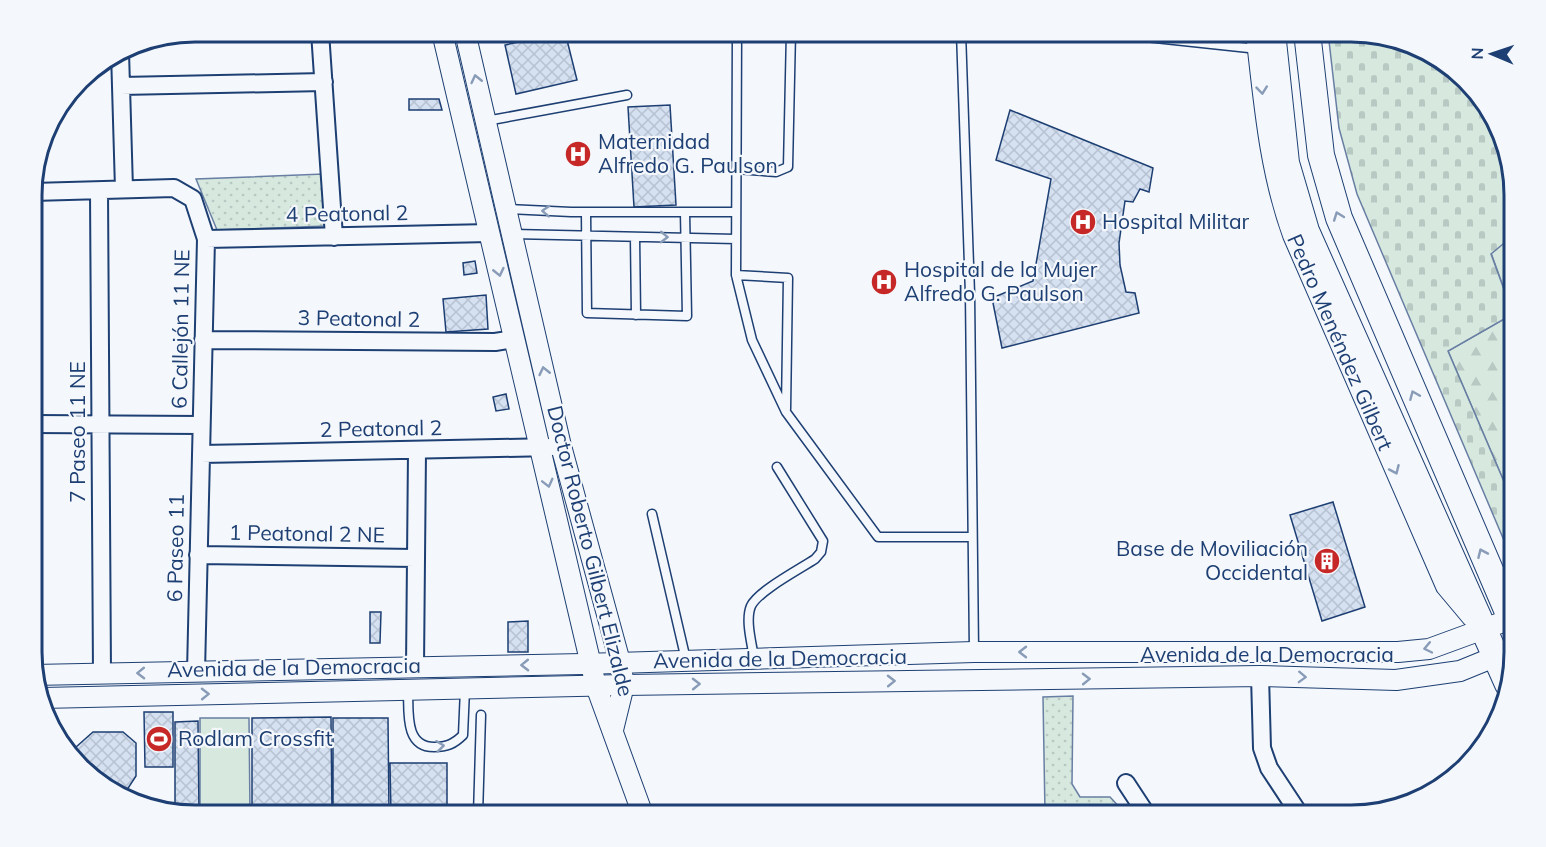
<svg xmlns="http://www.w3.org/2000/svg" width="1546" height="847" viewBox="0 0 1546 847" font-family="Mulish,sans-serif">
	<defs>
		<pattern id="grass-dots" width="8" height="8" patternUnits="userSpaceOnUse" patternTransform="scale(1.5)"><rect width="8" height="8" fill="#d7e8df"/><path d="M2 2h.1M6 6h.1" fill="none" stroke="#b8c8c3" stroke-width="1.8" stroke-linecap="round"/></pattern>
		<pattern id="forest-firs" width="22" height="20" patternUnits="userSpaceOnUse" patternTransform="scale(1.5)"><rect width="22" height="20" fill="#d7e8df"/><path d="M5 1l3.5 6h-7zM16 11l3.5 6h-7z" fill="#b8c8c3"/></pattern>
		<pattern id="cemetery-stones" width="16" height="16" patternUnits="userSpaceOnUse" patternTransform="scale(1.5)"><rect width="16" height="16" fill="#d7e8df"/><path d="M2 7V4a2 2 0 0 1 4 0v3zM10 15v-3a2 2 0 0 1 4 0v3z" fill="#b8c8c3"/></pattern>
		<pattern id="building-cross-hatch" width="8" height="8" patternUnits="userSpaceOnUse" patternTransform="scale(1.5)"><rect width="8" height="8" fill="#d5e0f0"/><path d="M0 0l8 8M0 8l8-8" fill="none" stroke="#b6c1d1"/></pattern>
	</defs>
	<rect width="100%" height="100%" fill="#f4f7fb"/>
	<path fill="url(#grass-dots)" stroke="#687fa3" stroke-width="1.5" d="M324 174 326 226 217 230 196 179Z
		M1073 696 1072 784 1080 797H1110L1125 813 1122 815H1040L1045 813 1043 697Z"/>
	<path fill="url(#forest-firs)" stroke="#687fa3" stroke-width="1.5" d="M1514 235V505L1448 351 1513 314 1491 253Z"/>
	<path fill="url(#cemetery-stones)" stroke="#687fa3" stroke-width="1.5" d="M1328 32H1352L1433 53 1487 104 1514 184V235L1491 254 1513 314 1448 351 1514 505V564L1357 194 1339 128Z"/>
	<path fill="#d7e8df" stroke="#687fa3" stroke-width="1.5" d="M200 718H249L250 815H200Z"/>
	<path fill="url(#building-cross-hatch)" stroke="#1d3f73" stroke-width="1.5" d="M565 32 577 80 516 94 505 45Z
		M409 99H439L442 110H409Z
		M670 105 676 205 634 207 628 107Z
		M1010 110 1153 168 1149 192 1140 189 1133 202 1125 201 1119 243 1120 265 1126 292 1135 293 1139 313 1002 348 992 298 1033 281 1051 179 996 160Z
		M475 261 477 273 464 275 463 263Z
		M486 295 488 329 446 332 443 299Z
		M506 394 509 409 496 411 493 397Z
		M1333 502 1365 607 1322 621 1290 515Z
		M370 612H381L380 643H370Z
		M528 621V652H508V622Z
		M144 712H173V767H145Z
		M331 717 332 815H252V718Z
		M333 718H388L389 815H333Z
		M198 721 199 815H194L175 810V722Z
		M93 732H123L136 743V776L123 796 113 794 76 759V747Z
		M390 763H447V815H391Z"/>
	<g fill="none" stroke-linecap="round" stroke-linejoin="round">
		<defs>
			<path id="service" d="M737 32 736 275 752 340 786 412 878 537H972
				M961 32 970 294 974 651
				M1099 32 1258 49
				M486 121 627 95
				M736 169 776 172 788 167 791 32
				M507 209 571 212H736
				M586 212 587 313 687 316 685 212
				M513 234 736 239
				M635 237 636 315
				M736 275 788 278 786 409
				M652 514 686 660
				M754 658C752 644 745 620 751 606 758 591 800 569 815 559L821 552 823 541 777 467
				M408 690C409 711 404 747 434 747 447 747 454 744 463 735L465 689
				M478 815 481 715"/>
			<path id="minor" d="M320 32 334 237
				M120 52 124 189
				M121 86 324 82
				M99 191 102 673
				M33 192 174 188 193 199 206 239 196 672
				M206 239 490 233
				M203 340 495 342 514 339
				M33 424 201 425
				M201 454 552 447
				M198 555 415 558
				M415 667 417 451
				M1260 676 1262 748 1269 768 1300 815
				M1126 783 1147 815
				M974 815 1023 814"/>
			<g id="tertiary">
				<path d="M442 32 596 686 643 815"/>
				<path d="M465 32 561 446 620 662 624 685 613 730"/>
				<path id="s1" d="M1256 32C1264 101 1269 169 1293 235L1446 586 1472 617"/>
				<path d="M33 675 583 664 974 652H1398L1429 649 1511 619"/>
				<path d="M42 698 624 685 1260 676 1396 680 1460 671 1514 649"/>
			</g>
			<path id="primary" d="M1272 32 1286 163 1306 231 1508 684
				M1307 32 1321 155 1339 218 1514 626"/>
		</defs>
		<use href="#service" stroke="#1d3f73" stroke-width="11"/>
		<use href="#minor" stroke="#1d3f73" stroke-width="20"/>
		<use href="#tertiary" stroke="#1d3f73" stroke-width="22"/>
		<use href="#primary" stroke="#1d3f73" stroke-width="28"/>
		<use href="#service" stroke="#f4f7fb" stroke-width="8"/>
		<use href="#minor" stroke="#f4f7fb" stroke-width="16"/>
		<use href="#tertiary" stroke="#f4f7fb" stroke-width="20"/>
		<use href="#primary" stroke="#f4f7fb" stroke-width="26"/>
	</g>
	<defs><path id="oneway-chevron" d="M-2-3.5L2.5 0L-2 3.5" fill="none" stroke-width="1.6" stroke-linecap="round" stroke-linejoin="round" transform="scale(1.5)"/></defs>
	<g stroke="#889bb7">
		<use href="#oneway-chevron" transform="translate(476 79) rotate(-103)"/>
		<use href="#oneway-chevron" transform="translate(1262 90) rotate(84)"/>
		<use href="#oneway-chevron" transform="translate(546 211) rotate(-177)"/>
		<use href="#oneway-chevron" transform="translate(1338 216) rotate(-110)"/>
		<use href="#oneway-chevron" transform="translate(664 237) rotate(1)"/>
		<use href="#oneway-chevron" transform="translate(499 272) rotate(77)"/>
		<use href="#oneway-chevron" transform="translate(544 371) rotate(-103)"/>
		<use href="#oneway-chevron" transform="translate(1414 395) rotate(-113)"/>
		<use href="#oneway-chevron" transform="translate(1395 470) rotate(66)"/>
		<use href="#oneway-chevron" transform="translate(548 483) rotate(76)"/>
		<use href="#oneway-chevron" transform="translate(1482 553) rotate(-114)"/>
		<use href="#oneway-chevron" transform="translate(1428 648) rotate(168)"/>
		<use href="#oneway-chevron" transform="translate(1023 652) rotate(-180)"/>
		<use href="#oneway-chevron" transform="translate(525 665) rotate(179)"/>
		<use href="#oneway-chevron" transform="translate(141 673) rotate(179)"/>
		<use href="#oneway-chevron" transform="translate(1302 677) rotate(2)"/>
		<use href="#oneway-chevron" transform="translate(1086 679) rotate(-1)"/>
		<use href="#oneway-chevron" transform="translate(891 681) rotate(-1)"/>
		<use href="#oneway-chevron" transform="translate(696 684) rotate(-1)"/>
		<use href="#oneway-chevron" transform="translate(205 694) rotate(-1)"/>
		<use href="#oneway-chevron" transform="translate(440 746) rotate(-7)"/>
	</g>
	<defs>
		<symbol id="hospital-disc" viewBox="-11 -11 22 22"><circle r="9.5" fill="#c62828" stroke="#f4f7fb"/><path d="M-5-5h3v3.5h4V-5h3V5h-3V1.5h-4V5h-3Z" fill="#fff"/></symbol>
		<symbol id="building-disc" viewBox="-11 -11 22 22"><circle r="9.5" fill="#c62828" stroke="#f4f7fb"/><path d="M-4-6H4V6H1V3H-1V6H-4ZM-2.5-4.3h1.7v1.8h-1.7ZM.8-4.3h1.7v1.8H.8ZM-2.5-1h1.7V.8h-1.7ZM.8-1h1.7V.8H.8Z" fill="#fff"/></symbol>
		<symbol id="stadium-disc" viewBox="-11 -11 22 22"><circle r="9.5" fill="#c62828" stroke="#f4f7fb"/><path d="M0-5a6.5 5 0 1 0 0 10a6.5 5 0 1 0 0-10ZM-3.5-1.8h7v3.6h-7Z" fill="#fff"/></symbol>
	</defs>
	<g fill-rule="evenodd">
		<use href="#hospital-disc" x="563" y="139" width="30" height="30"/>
		<use href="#hospital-disc" x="1068" y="207" width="30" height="30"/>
		<use href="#hospital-disc" x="869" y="267" width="30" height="30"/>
		<use href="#building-disc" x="1312" y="546" width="30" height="30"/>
		<use href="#stadium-disc" x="144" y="724" width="30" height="30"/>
	</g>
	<g text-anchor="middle" stroke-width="4.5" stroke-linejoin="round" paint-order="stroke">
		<g font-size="21" fill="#1d3f73" stroke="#f4f7fb" text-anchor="start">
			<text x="598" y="149">Maternidad<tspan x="598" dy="24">Alfredo G. Paulson</tspan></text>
			<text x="1102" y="229">Hospital Militar</text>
			<text x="904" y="277">Hospital de la Mujer<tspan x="904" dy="24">Alfredo G. Paulson</tspan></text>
			<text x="1308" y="556" text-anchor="end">Base de Moviliación<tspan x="1308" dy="24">Occidental</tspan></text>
			<text x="178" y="746">Rodlam Crossfit</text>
		</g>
		<g font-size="21" fill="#1d3f73" stroke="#f4f7fb">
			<text transform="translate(347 214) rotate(-1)" y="7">4 Peatonal 2</text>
			<text transform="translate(359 319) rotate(1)" y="7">3 Peatonal 2</text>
			<text transform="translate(181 329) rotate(-89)" y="7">6 Callejón 11 NE</text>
			<text dy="7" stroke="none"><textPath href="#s1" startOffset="324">Pedro Menéndez Gilbert</textPath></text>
			<text transform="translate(381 429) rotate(-1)" y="7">2 Peatonal 2</text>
			<text transform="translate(78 432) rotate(-90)" y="7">7 Paseo 11 NE</text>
			<text transform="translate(307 534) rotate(1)" y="7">1 Peatonal 2 NE</text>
			<text transform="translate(176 548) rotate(-89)" y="7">6 Paseo 11</text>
			<text transform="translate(590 551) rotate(76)" y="7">Doctor Roberto Gilbert Elizalde</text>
			<text x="1267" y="662">Avenida de la Democracia</text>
			<text transform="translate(780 659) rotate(-1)" y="7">Avenida de la Democracia</text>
			<text transform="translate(294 668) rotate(-1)" y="7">Avenida de la Democracia</text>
		</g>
	</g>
	<path d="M0 0H1546V847H0ZM195 42H1351A153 153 0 0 1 1504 195V652A153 153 0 0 1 1351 805H195A153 153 0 0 1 42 652V195A153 153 0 0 1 195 42Z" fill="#f4f7fb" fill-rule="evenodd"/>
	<path fill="none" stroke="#1d3f73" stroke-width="3" d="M195 42H1351A153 153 0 0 1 1504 195V652A153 153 0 0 1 1351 805H195A153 153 0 0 1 42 652V195A153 153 0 0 1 195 42Z"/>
	<g transform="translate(1492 54) rotate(272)" stroke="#f4f7fb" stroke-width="4.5" paint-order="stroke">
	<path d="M0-4.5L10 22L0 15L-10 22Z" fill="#1d3f73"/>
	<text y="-9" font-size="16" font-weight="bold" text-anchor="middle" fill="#1d3f73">N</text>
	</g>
</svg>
